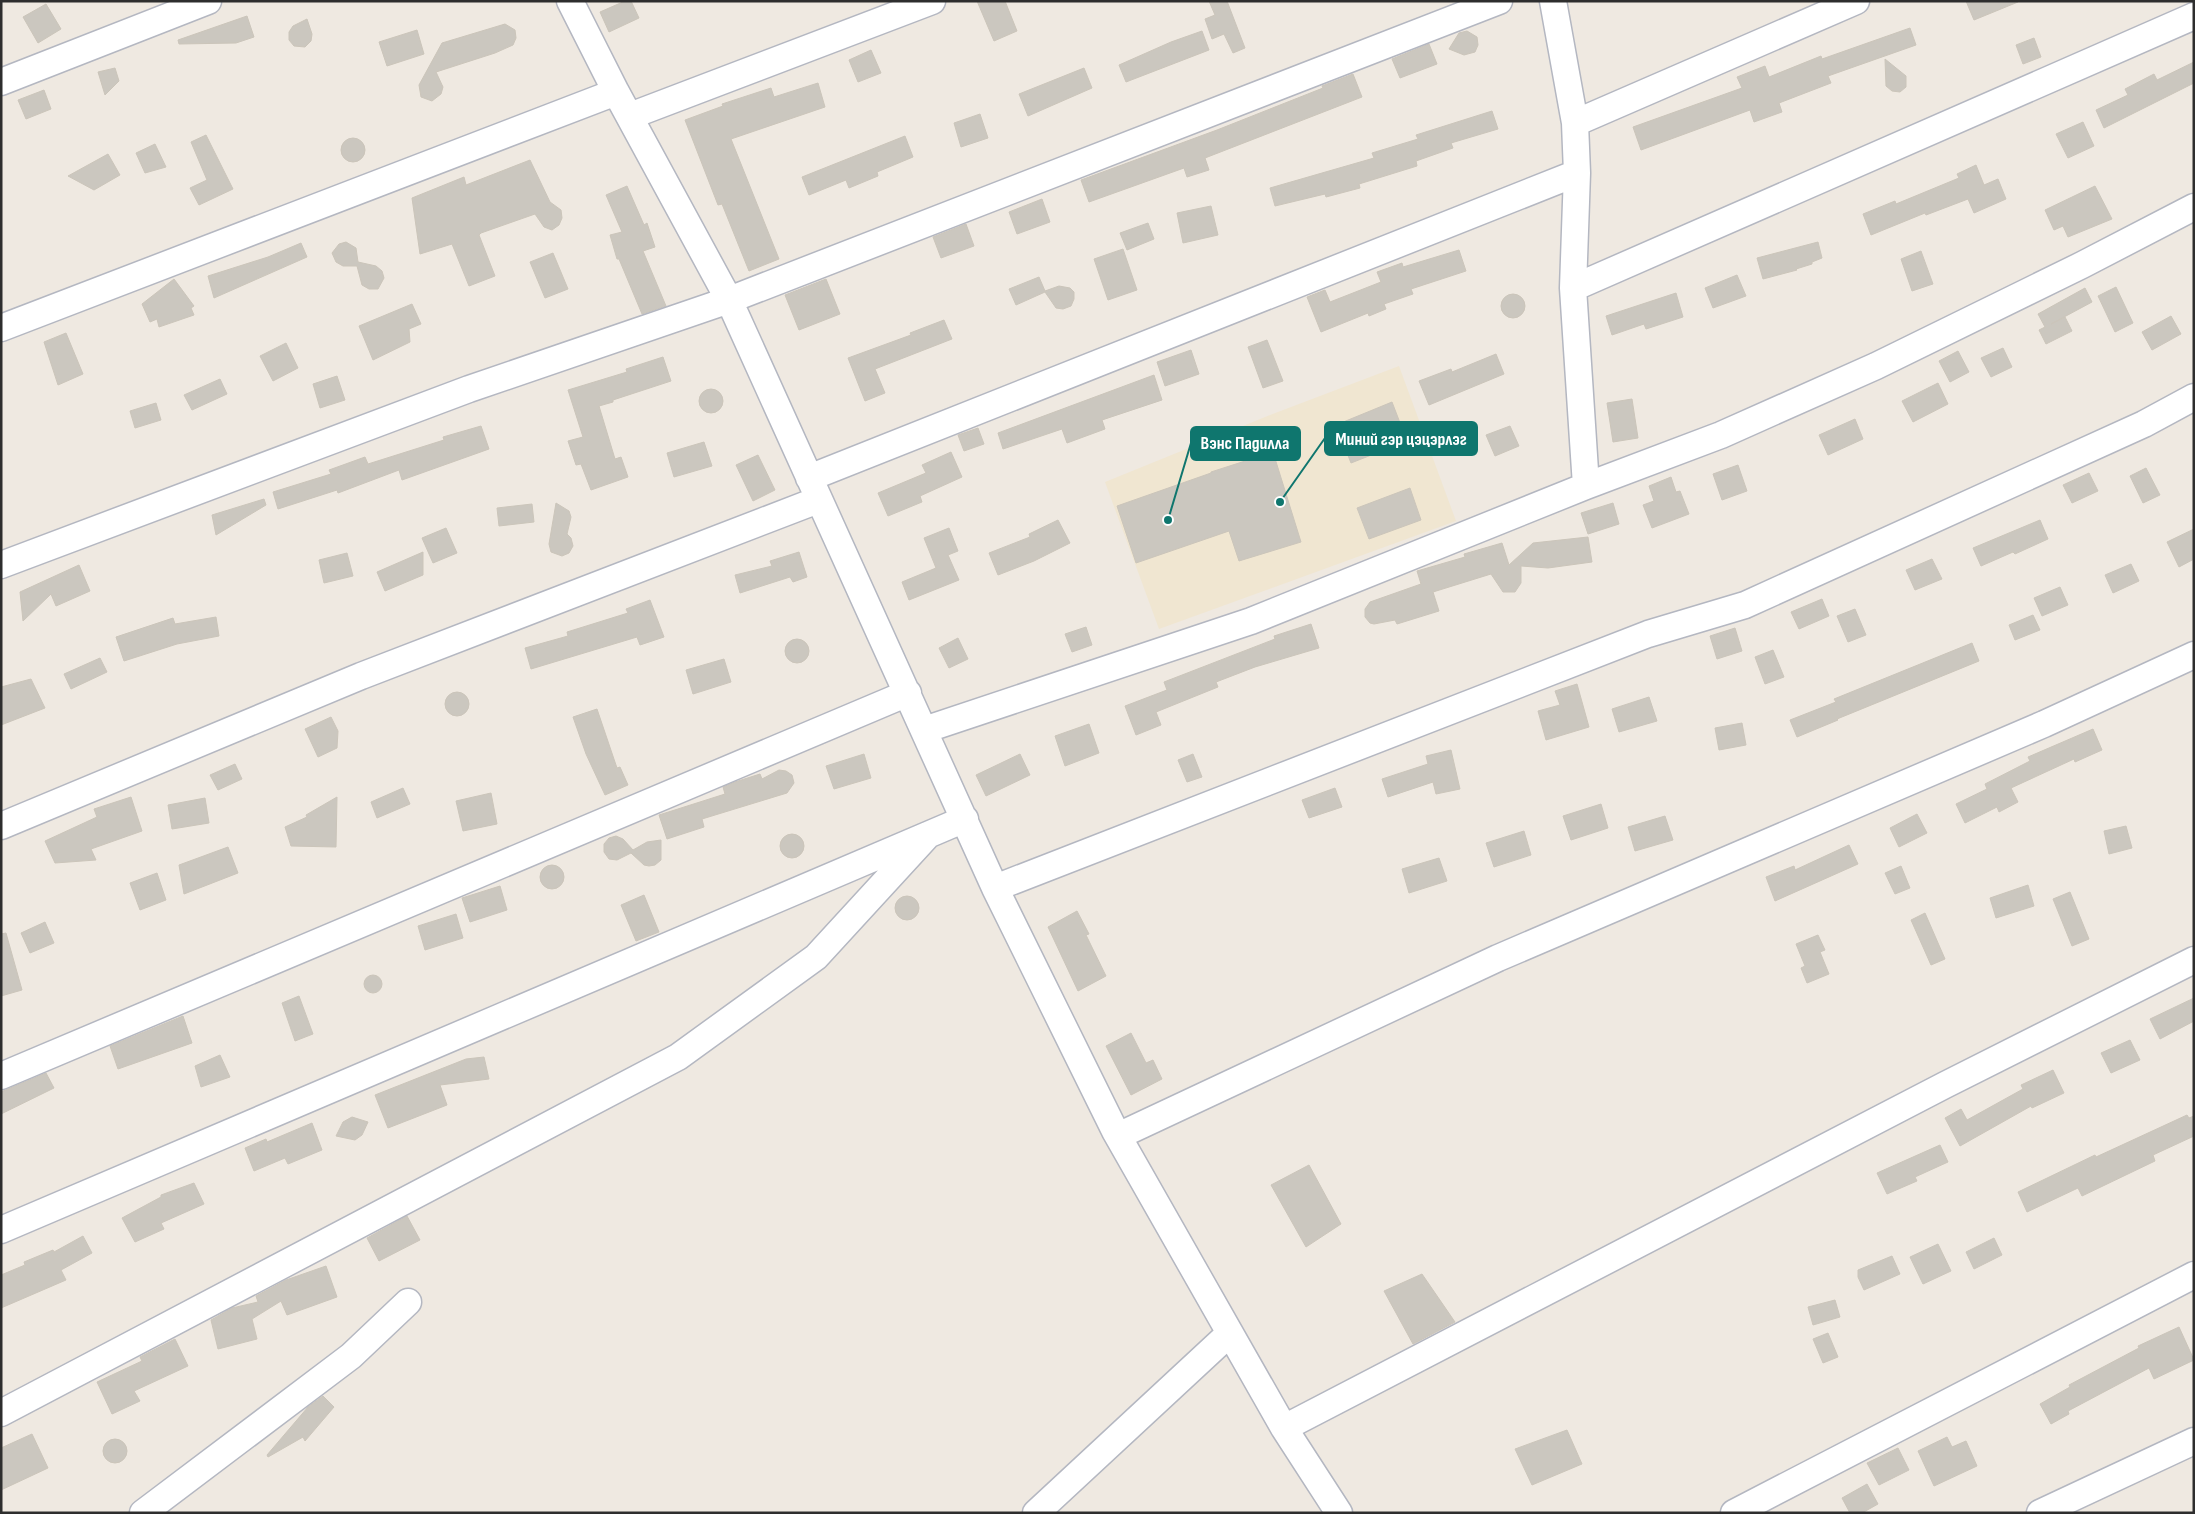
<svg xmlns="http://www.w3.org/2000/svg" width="2195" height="1514" viewBox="0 0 2195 1514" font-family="'Sofia Sans Condensed',sans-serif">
	<rect width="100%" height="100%" fill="#efe9e1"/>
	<path fill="#f0e6d1" d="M1399 366 1456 521 1159 629 1105 482 1270 415Z"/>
	<path fill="#cbc7bf" stroke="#cbc5ba" d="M625 1H631L639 18 609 32 600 12Z
		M977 1H1005L1017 31 994 41Z
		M1209 1H1227L1245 48 1233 53 1224 34 1212 39 1205 19 1215 15Z
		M1966 1H2018V2L1974 20Z
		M46 4 61 29 38 43 23 17Z
		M247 16 254 37 236 43 179 44 178 40Z
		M307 19 312 34 311 41 305 47 294 46 289 40V32L293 26Z
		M505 24 515 30 516 38 513 45 495 53 436 72 443 87 441 94 432 101 421 97 419 85 442 43Z
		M1910 28 1916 45 1828 76 1831 83 1779 103 1782 112 1754 122 1750 110 1641 150 1633 127 1742 88 1737 77 1765 66 1769 77 1821 56 1822 59Z
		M417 30 424 54 387 66 379 42Z
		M1202 31 1209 50 1126 82 1119 65 1171 42Z
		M1467 31 1477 37 1478 45 1475 52 1464 55 1449 49 1459 33Z
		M2034 38 2041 57 2023 64 2016 45Z
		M1429 44 1437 64 1400 78 1392 59Z
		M871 50 881 73 858 82 849 60Z
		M1885 59 1906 76V87L1900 92 1892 91 1886 86Z
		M2194 62V83L2104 128 2096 110 2128 95 2125 89 2154 74 2157 80Z
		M115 68 119 81 105 95 98 72Z
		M1084 68 1092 88 1028 116 1019 94Z
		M1353 74 1362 97 1205 158 1209 170 1187 177 1184 168 1089 202 1081 180 1217 130 1323 88 1322 86Z
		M818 83 825 107 731 139 779 259 749 271 722 204 718 205 685 120 723 106 722 104 771 88 774 97Z
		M44 90 51 109 26 119 18 100Z
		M1492 111 1498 129 1451 143 1453 148 1416 161 1417 166 1359 184 1360 188 1326 197 1325 194 1275 206 1270 188 1374 158 1372 153 1418 139 1416 135Z
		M980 114 988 138 961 147 954 123Z
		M2083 122 2094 146 2068 158 2056 134Z
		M206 135 233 189 199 205 190 188 207 180 191 142Z
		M905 136 913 157 877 172 878 176 849 188 846 180 809 195 802 177Z
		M341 150a12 12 0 1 1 24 0a12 12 0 1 1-24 0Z
		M155 144 166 167 145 173 136 153Z
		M108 154 120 175 94 190 68 176Z
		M530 160 550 202 561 210 562 218 559 225 552 230 544 227 535 214 481 233 479 235 495 276 469 286 452 244 420 254 412 198 464 177 466 185Z
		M1976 165 1984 185 1998 179 2006 199 1974 213 1968 199 1926 215 1925 213 1871 235 1863 214 1895 201 1896 204 1959 178 1957 174Z
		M627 186 644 225 647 223 655 247 643 251 666 306 642 314 619 259H617L610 235 622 232 606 195Z
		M2095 186 2112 219 2068 237 2063 226 2054 230 2045 210Z
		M1042 199 1050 222 1017 234 1009 212Z
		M1211 206 1218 235 1183 243 1177 213Z
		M1148 223 1154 239 1127 250 1120 233Z
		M966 224 974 246 941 258 933 237Z
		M346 242 356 248 358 262 376 266 382 271 384 278 378 289H369L362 285 357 266H343L336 262 332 253 339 244Z
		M1818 242 1822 258 1812 262V264L1796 269 1797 270 1763 279 1757 258Z
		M301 243 307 257 214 298 208 276 268 257Z
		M1123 249 1137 290 1108 300 1094 259Z
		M1459 250 1466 271 1411 289 1413 294 1384 304 1386 309 1369 316 1368 313 1321 332 1307 297 1325 290 1330 302 1381 282 1377 272 1402 263 1403 267Z
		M1921 251 1933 284 1912 291 1901 259Z
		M553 253 568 289 545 298 530 262Z
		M1737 275 1746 296 1713 308 1705 288Z
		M1039 277 1045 291 1059 286 1070 288 1074 292V299L1071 306 1063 309 1056 308 1045 292 1016 305 1009 289Z
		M174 279 194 306 191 308 194 315 159 327 157 319 150 322 142 304Z
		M826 279 840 314 799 330 785 295Z
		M2116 287 2133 323 2115 332 2098 296Z
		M2085 288 2092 302 2051 324 2065 317 2072 331 2046 344 2039 330 2045 327 2038 314Z
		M1676 293 1683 317 1646 329 1644 324 1612 335 1606 316Z
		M1501 306a12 12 0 1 1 24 0a12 12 0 1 1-24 0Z
		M412 304 421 324 409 329 410 342 373 360 359 326Z
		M2171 316 2181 334 2152 350 2142 332Z
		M944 320 952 339 875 369 885 393 865 401 848 358 911 335 910 333Z
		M66 333 83 374 58 385 44 342Z
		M1267 340 1283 381 1263 388 1248 347Z
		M286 343 298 368 273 381 260 356Z
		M2003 348 2012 367 1991 377 1981 358Z
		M1191 350 1199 374 1165 386 1157 362Z
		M1958 351 1969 372 1950 382 1939 361Z
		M1496 354 1504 374 1429 405 1419 381 1451 369 1452 372Z
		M663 357 671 381 613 400V402L599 406 615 459 621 457 628 477 591 490 581 464 576 465 568 441 583 437 568 390 627 372 626 369Z
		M1154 375 1162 400 1102 420 1105 429 1067 443 1062 429 1003 449 998 433Z
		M337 376 345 400 320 408 313 384Z
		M220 379 227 394 192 410 184 395Z
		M1938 383 1948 404 1913 422 1902 401Z
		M699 401a12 12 0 1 1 24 0a12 12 0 1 1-24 0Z
		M1632 399 1638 438 1613 442 1607 403Z
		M1392 402 1407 441 1351 463 1336 425Z
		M156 403 161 420 135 428 130 411Z
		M1855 419 1863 439 1828 455 1819 435Z
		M481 426 489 449 402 480 399 470 338 493 337 490 278 509 273 492 331 474 329 470 365 457 368 464 444 440 443 437Z
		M1510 426 1519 446 1495 456 1486 435Z
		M978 428 984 444 964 451 958 435Z
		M704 442 712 466 674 477 667 453Z
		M951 452 962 477 920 496 922 502 888 516 878 493 926 473 922 465Z
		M1273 452 1301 542 1239 561 1229 531 1136 563 1117 506 1211 473V472Z
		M758 455 775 490 753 501 736 465Z
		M1738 465 1747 491 1722 500 1713 474Z
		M2146 468 2160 495 2143 503 2130 476Z
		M2089 473 2098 491 2072 503 2063 485Z
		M1671 477 1676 492 1680 491 1689 514 1652 528 1643 505 1654 501 1649 486Z
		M1410 488 1421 520 1369 539 1357 508Z
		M264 499 266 505 216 535 212 515Z
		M556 503 569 511 571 517 567 534 571 538 573 546 569 553 562 556 551 552 549 544Z
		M1613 503 1619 524 1588 534 1581 513Z
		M532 504 534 522 499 526 497 508Z
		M1058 520 1070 543 1034 561 998 575 989 553 1030 537 1029 534Z
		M2040 520 2048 539 2015 554 2013 552 1981 566 1973 548Z
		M446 528 457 553 433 563 422 538Z
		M949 528 958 551 948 555 959 580 909 600 902 582 936 568 924 538Z
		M2194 529V559L2179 567 2167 542Z
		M1588 537 1592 562 1548 568 1521 566V583L1515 592H1503L1491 574 1433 592 1439 611 1397 624 1395 620 1374 624 1370 623 1365 617V609L1370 602 1421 584 1417 571 1465 557 1464 554 1502 543 1509 565 1533 543Z
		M423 552V575L385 591 377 572Z
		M799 552 807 577 793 582 790 577 740 593 735 575 772 566 770 561Z
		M347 553 353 576 324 583 319 560Z
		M1932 559 1942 579 1915 590 1906 570Z
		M2131 564 2139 581 2113 593 2105 575Z
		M79 565 90 591 56 606 51 594 23 621 20 592Z
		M2060 587 2068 605 2042 616 2034 598Z
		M1822 599 1829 616 1799 629 1791 612Z
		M650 600 664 637 640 645 637 637 531 669 525 648 568 636 567 632 628 613 626 609Z
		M1855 609 1866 635 1848 642 1837 616Z
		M2033 615 2040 630 2015 640 2009 625Z
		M216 617 219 636 177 644 124 661 116 637 173 618 175 624Z
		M1311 624 1319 648 1255 667 1216 682 1218 687 1156 712 1161 725 1136 735 1125 706 1167 690 1164 682 1275 639 1274 636Z
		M1086 627 1092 645 1072 652 1065 634Z
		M1735 628 1742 651 1717 659 1710 636Z
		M958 638 968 659 949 668 939 648Z
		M785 651a12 12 0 1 1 24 0a12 12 0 1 1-24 0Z
		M1972 643 1979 661 1837 719 1838 720 1797 737 1790 720 1836 702 1834 699Z
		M1773 650 1784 677 1765 684 1755 657Z
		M100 658 107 672 71 689 64 674Z
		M724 659 731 682 693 694 686 670Z
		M31 679 45 708 1 725V687Z
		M1577 684 1589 727 1546 740 1538 711 1560 705 1555 691Z
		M445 704a12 12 0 1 1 24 0a12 12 0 1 1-24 0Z
		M1649 697 1657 721 1619 732 1612 709Z
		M597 709 617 768 620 767 628 785 605 795 586 754 573 717Z
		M331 717 338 731 337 748 318 757 305 729Z
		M1742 723 1746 745 1719 750 1715 728Z
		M1089 724 1099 753 1065 766 1055 736Z
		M2093 729 2102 750 2075 762 2074 759 2011 788 2018 802 1999 812 1997 807 1965 823 1956 804 1987 789 1985 784 2030 761 2028 757Z
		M1451 750 1460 789 1436 794 1433 782 1388 797 1382 779 1428 764 1426 756Z
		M864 754 871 778 834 789 826 766Z
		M1020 754 1030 775 986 796 976 775Z
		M1193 754 1202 777 1187 782 1178 760Z
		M235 764 242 779 218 790 210 775Z
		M779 770 786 771 792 775 794 783 787 793 702 819 704 827 667 839 659 815 725 794 723 787 735 782 760 774 762 779Z
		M403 788 410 804 377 818 371 802Z
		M1335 788 1342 807 1309 818 1302 800Z
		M491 793 497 824 463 831 456 801Z
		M131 797 142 831 91 849 96 860 55 863 45 841 97 817 94 809Z
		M337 797 336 847 291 846 285 827 307 817 306 815Z
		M205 798 209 823 172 829 168 805Z
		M1601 804 1608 828 1571 840 1563 816Z
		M1917 814 1927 833 1899 847 1890 828Z
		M1665 816 1673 840 1635 851 1628 827Z
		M2126 826 2132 848 2109 854 2104 831Z
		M1524 831 1531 855 1494 867 1486 843Z
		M780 846a12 12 0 1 1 24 0a12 12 0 1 1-24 0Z
		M616 836 623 839 633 850 647 842 661 840V860L655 865 649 866 644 865 631 853 617 860 609 859 604 852V844L609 838Z
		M1849 845 1858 864 1775 901 1766 877 1794 866 1795 870Z
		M228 847 238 873 184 894 179 865Z
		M1439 858 1447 881 1409 893 1402 869Z
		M540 877a12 12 0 1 1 24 0a12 12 0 1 1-24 0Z
		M1901 866 1910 888 1895 894 1885 873Z
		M157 873 166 900 140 910 130 883Z
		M2028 885 2034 906 1996 918 1990 898Z
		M500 886 507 910 470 922 462 898Z
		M2070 892 2089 939 2072 946 2053 899Z
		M644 895 659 932 636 941 621 905Z
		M895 908a12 12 0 1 1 24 0a12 12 0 1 1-24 0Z
		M1077 911 1089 934 1086 935 1106 976 1078 991 1048 927Z
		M1925 913 1945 959 1931 965 1911 920Z
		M456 914 463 938 425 950 418 926Z
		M45 922 54 943 30 953 21 933Z
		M6 933 22 990 1 996V934Z
		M1818 935 1825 950 1820 952 1829 974 1807 983 1801 968 1805 966 1796 944Z
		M364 984a9 9 0 1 1 18 0a9 9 0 1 1-18 0Z
		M299 996 313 1034 295 1041 282 1003Z
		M2194 998V1021L2160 1039 2150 1019Z
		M183 1016 192 1043 118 1069 110 1046Z
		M1131 1033 1146 1063 1153 1060 1162 1079 1131 1095 1106 1046Z
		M2130 1040 2140 1060 2111 1073 2101 1053Z
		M220 1055 230 1077 201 1087 195 1066Z
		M484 1057 489 1079 440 1085 447 1105 388 1128 375 1095 466 1059Z
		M2053 1070 2064 1093 2032 1108 2031 1106 1960 1146 1945 1118 1961 1109 1967 1120 2023 1089 2021 1085Z
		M46 1073 54 1088 1 1114V1092Z
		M2187 1115 2189 1118 2194 1116V1136L2153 1155 2155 1161 2082 1196 2078 1188 2027 1212 2018 1192 2095 1155 2096 1157Z
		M352 1117 368 1122 362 1135 355 1140 336 1136 343 1122Z
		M312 1123 322 1150 288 1164 285 1158 254 1171 245 1148 266 1139 267 1142Z
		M1940 1145 1948 1162 1915 1177 1917 1181 1887 1194 1877 1173Z
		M1309 1165 1341 1224 1306 1247 1271 1185Z
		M194 1183 204 1204 161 1223 164 1229 135 1242 122 1218 161 1197V1195Z
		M407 1216 420 1240 379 1261 367 1238Z
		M83 1236 92 1253 61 1270 66 1280 1 1308V1275L25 1265 24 1262 53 1250 54 1252Z
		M1994 1238 2002 1255 1974 1269 1966 1252Z
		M1938 1244 1951 1271 1923 1284 1910 1257Z
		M1892 1256 1900 1274 1864 1290 1858 1277V1270Z
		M326 1266 337 1297 287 1315 281 1301 252 1319 257 1339 218 1349 211 1320 232 1308 258 1302 256 1296 286 1280Z
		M1422 1274 1455 1322 1413 1344 1384 1291Z
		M1835 1300 1840 1317 1813 1325 1808 1307Z
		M2179 1327 2194 1360 2154 1379 2149 1368 2068 1411 2069 1414 2051 1424 2040 1404 2070 1387 2069 1385 2139 1348 2138 1346Z
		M1828 1333 1838 1357 1823 1363 1813 1339Z
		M175 1339 188 1366 134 1391 140 1401 112 1414 97 1382 142 1361 140 1357Z
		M323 1396 334 1407 305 1441 303 1437 268 1457 267 1455 308 1407Z
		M1567 1430 1582 1464 1532 1485 1515 1449Z
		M32 1434 48 1468 1 1490V1448Z
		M1947 1437 1952 1447 1966 1441 1977 1466 1934 1486 1918 1451Z
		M103 1451a12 12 0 1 1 24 0a12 12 0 1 1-24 0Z
		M1898 1448 1909 1470 1879 1485 1867 1463Z
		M1867 1484 1878 1504 1862 1513H1850L1842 1498Z"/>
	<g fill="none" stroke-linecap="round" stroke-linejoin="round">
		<defs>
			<path id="minor" d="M570 1 616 92 729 300 995 888 1115 1131 1284 1428 1339 1513
				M1553 1 1575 123 1577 173 1573 288 1586 486
				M1 82 208 1
				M630 116 932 1
				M1575 123 1856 1
				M1573 288 2194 16
				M1 328 616 92
				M809 478 1577 173
				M1 565 469 389 729 300 1499 1
				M924 730 1251 621 1586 486 1721 435 1876 366 2082 265 2194 207
				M1 826 361 676 818 500
				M995 888 1648 634 1745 605 2144 424 2194 397
				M1 1076 908 693
				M1118 1136 1498 958 2044 724 2194 655
				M1 1230 965 819
				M1 1413 678 1057 816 957 928 835
				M1284 1428 1945 1085 2194 960
				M143 1513 351 1356 408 1302
				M1036 1513 1230 1333
				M1734 1513 2194 1275
				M2040 1513 2194 1441"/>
		</defs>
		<use href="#minor" stroke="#b4b7c1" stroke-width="29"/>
		<use href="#minor" stroke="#fff" stroke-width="26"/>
	</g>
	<path fill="none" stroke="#0f766e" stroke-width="2" d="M1280 502L1325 438M1168 520L1191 443"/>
	<g fill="#0f766e" stroke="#fff" stroke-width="2">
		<circle cx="1280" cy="502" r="5"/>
		<circle cx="1168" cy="520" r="5"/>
	</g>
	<g fill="#0f766e" stroke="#0f766e" stroke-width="2">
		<rect x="1325" y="422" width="152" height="33" rx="5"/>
		<rect x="1191" y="427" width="109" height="33" rx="5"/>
	</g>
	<g font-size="18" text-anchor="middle" font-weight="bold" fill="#fff">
		<text x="1401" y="445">Миний гэр цэцэрлэг</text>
		<text x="1245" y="449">Вэнс Падилла</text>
	</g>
	<rect width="2195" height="1514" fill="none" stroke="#2e2e2e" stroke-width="5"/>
</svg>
